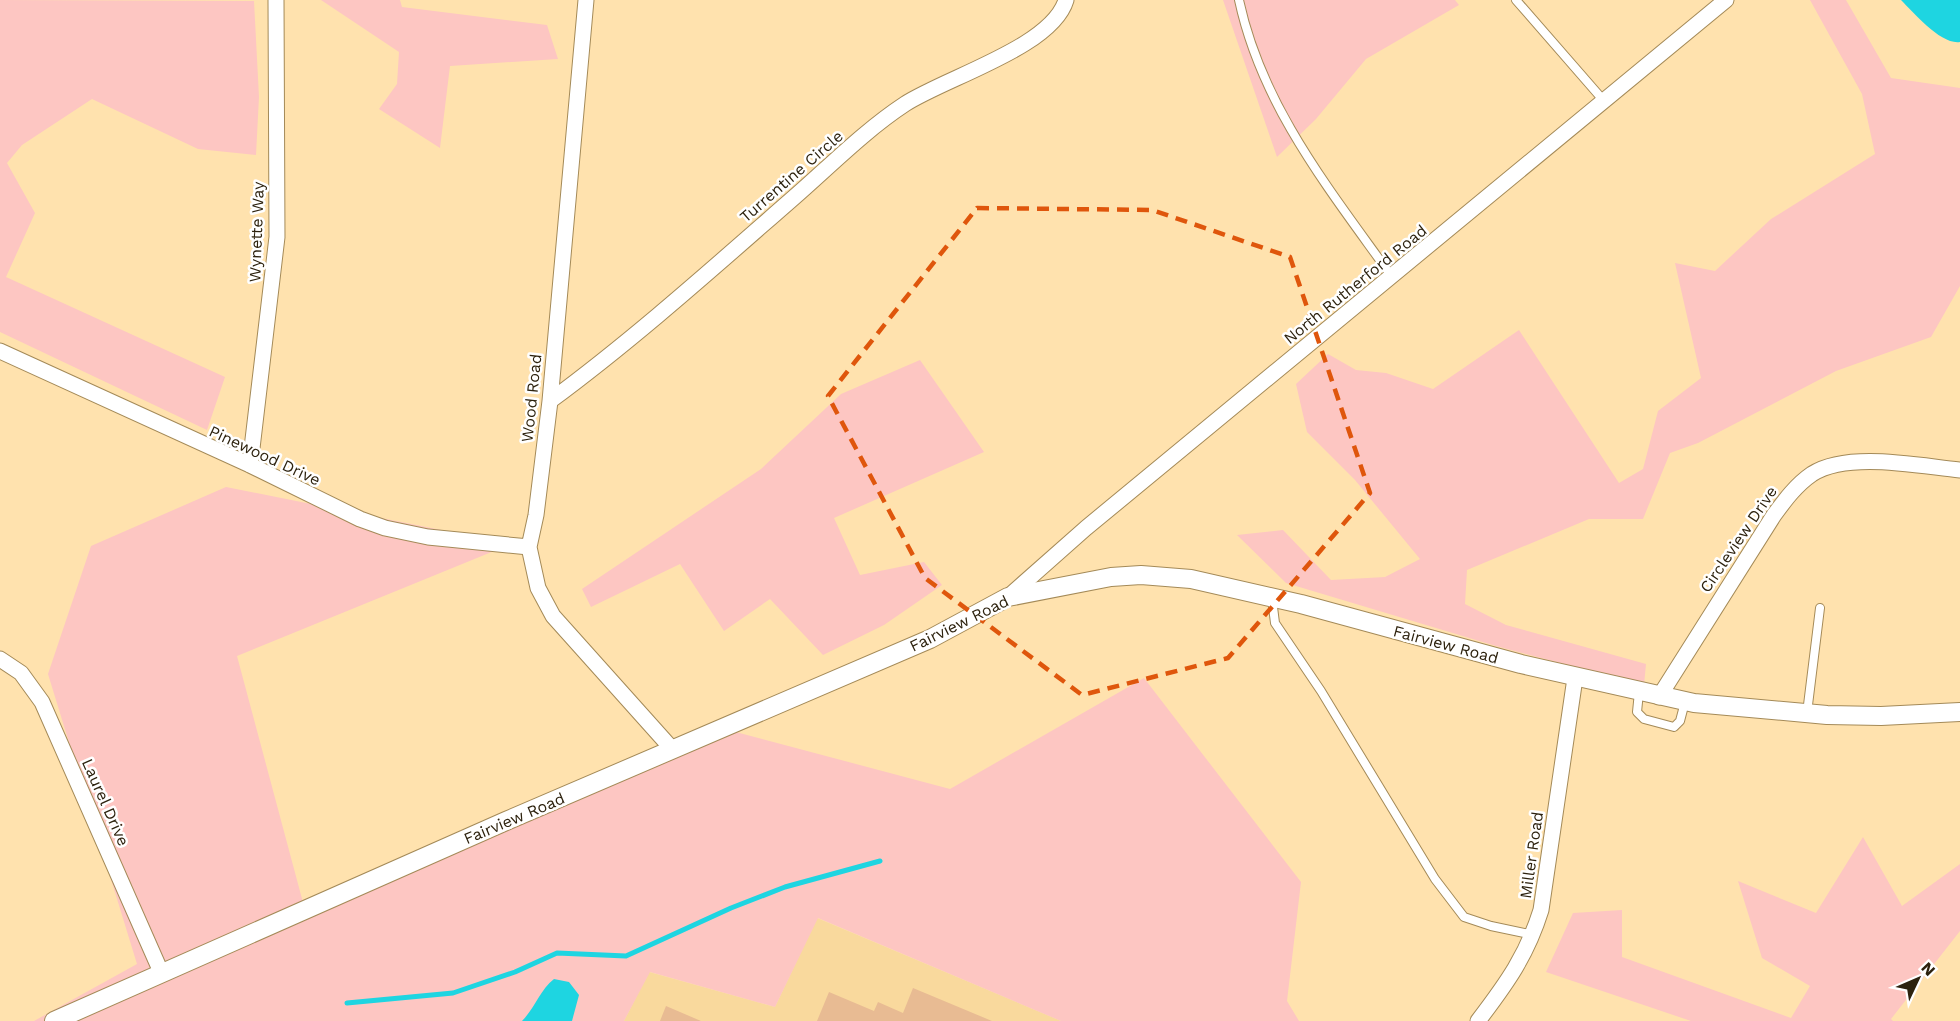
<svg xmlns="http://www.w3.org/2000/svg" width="1960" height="1021" viewBox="0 0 1960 1021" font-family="'Work Sans',sans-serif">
	<rect width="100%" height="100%" fill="#ffe2ae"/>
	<path fill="#f9d99d" d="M817 918 1061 1021H624L649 972 775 1007Z"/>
	<path fill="#fdc6c2" d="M0 0 254 1 259 97 256 155 198 149 92 99 22 145 7 163 35 213 6 277 225 377 207 430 0 332Z
		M321 0H400L402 7 547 25 558 59 450 66 440 148 379 109 397 84 399 52Z
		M1223 0H1455L1459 5 1366 59 1316 119 1277 157Z
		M1810 0H1846L1891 78 1960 88V286L1931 337 1836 371 1698 443 1670 453 1643 519H1589L1467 570 1465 604 1506 625 1646 664 1644 685 1496 646 1286 583 1237 535 1283 530 1331 580 1385 577 1420 559 1355 480 1307 432 1296 384 1328 354 1356 370 1386 373 1433 389 1519 330 1619 483 1643 469 1658 411 1701 378 1675 263 1715 271 1771 219 1875 154 1862 94Z
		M920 360 984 452 834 518 860 575 924 562 942 585 884 625 823 655 770 599 724 631 680 564 591 607 582 589 761 469 841 394Z
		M226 487 511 544 237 656 305 910 732 731 950 789 1144 678 1301 882 1287 1001 1299 1021H1061L818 918 775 1007 650 972 624 1021H34L137 964 48 674 91 546Z
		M1863 837 1902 906 1960 864V931L1891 1019 1893 1021H1691L1546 972 1573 913 1622 910V957L1791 1018 1810 986 1762 958 1738 881 1816 913Z"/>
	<path fill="#1ed5e1" d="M1901 0H1960V42C1941 45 1914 13 1901 0Z
		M554 979 569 982 579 995 572 1021H522C535 1008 540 990 554 979Z"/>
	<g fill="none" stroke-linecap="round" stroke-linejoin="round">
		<path stroke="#1ed5e1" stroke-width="5" d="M347 1003 453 993 515 972 557 953 626 956 731 908 785 887 880 861"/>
	</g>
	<path fill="#e8bb93" d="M913 988 992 1021H817L829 992 874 1011 878 1002 903 1013Z
		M666 1006 701 1021H660Z"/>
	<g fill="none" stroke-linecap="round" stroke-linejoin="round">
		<defs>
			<path id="service" d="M1239 0C1262 107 1330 190 1392 277
				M1516 0 1604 101
				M1272 599 1275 623 1321 691 1435 879 1464 917 1491 926 1534 935
				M1639 692 1637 712 1644 719 1674 727 1680 721 1685 702
				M1807 713 1820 608"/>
			<path id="minor" d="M586 0 550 401 536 515 529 547 538 588 553 616 673 750
				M0 351 250 465 360 519 385 528 428 537 529 547
				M550 401C634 339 712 269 791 200 828 168 864 131 905 104 947 77 1052 47 1066 0
				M250 465 277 237 276 0
				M1008 597 1086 528 1726 0
				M0 659 21 673 42 702 161 972
				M1659 697 1774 515C1785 500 1796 485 1812 474 1848 451 1919 466 1960 470
				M1478 1021C1507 983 1527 955 1541 910L1575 678"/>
			<path id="tertiary" d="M54 1021 506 821 930 639 1008 597 1111 577 1141 575 1191 579 1301 604 1521 664 1694 703 1827 715 1881 716 1960 712"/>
		</defs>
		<use href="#service" stroke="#a48a58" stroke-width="10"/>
		<use href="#minor" stroke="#a48a58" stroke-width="17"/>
		<use href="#tertiary" stroke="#a48a58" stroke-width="20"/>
		<use href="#service" stroke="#fff" stroke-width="8"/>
		<use href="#minor" stroke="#fff" stroke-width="15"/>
		<use href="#tertiary" stroke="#fff" stroke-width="18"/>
	</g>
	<path fill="none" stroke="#df560c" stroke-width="4.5" stroke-dasharray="12 8" stroke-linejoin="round" d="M977 208 1152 210 1290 257 1370 493 1228 658 1082 695 925 578 828 396Z"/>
	<g text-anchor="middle" stroke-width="5" stroke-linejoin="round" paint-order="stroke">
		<g font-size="16" fill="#2d220e" stroke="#fff">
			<text transform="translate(791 176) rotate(-41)" y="6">Turrentine Circle</text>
			<text transform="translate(256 232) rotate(-88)" y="6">Wynette Way</text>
			<text transform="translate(1355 284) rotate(-39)" y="6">North Rutherford Road</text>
			<text transform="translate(531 398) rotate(-84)" y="6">Wood Road</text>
			<text transform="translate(265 455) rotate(25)" y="6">Pinewood Drive</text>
			<text transform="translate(1738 539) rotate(-56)" y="6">Circleview Drive</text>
			<text transform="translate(959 623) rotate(-26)" y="6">Fairview Road</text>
			<text transform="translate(1446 644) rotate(15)" y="6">Fairview Road</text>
			<text transform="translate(106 802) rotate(66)" y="6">Laurel Drive</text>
			<text transform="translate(514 818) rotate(-23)" y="6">Fairview Road</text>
			<text transform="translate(1531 855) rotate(-82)" y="6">Miller Road</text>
		</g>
	</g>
	<g transform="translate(1918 979) rotate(46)" stroke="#ffffff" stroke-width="4.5" paint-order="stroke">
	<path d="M0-4.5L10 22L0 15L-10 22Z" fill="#2d220e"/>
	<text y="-9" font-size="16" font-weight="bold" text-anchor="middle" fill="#2d220e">N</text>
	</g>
</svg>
